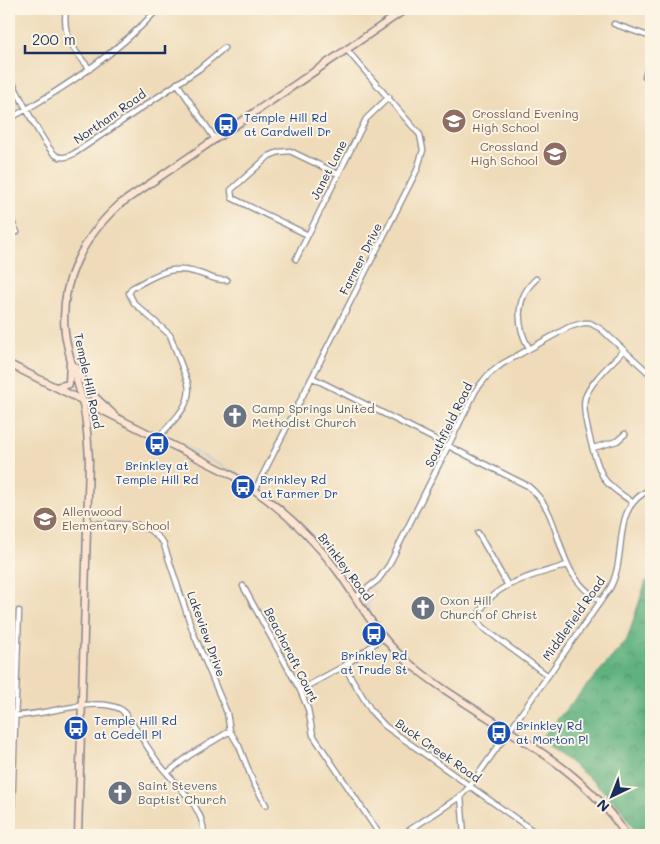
<svg xmlns="http://www.w3.org/2000/svg" width="660" height="844" viewBox="0 0 660 844" font-family="Mali,sans-serif">
	<defs>
		<pattern id="forest-crowns" width="20" height="18" patternUnits="userSpaceOnUse" patternTransform="scale(1.25)"><rect width="20" height="18" fill="#5fb17e"/><path d="M2 6a3 3 0 1 1 6 0M12 15a3 3 0 1 1 6 0" fill="none" stroke="#4e906a"/></pattern>
	</defs>
	<rect width="100%" height="100%" fill="#fcf5e5"/>
	<filter id="ink" filterUnits="userSpaceOnUse"><feTurbulence type="fractalNoise" baseFrequency=".02" numOctaves="2"/><feDisplacementMap in="SourceGraphic" scale="10" xChannelSelector="R" yChannelSelector="G"/><feConvolveMatrix kernelMatrix="1 2 1 2 8 2 1 2 1" color-interpolation-filters="sRGB"/></filter>
	<filter id="wash" filterUnits="userSpaceOnUse"><feTurbulence type="fractalNoise" baseFrequency=".0096" numOctaves="4" result="noise"/><feDisplacementMap in="SourceGraphic" scale="20" xChannelSelector="R" yChannelSelector="G"/><feGaussianBlur stdDeviation="1.12" result="paint"/><feColorMatrix in="noise" values="0 0 0 0 0 0 0 0 0 0 0 0 0 0 0 0 0 1.4 0 .05"/><feComposite in="paint" operator="in"/></filter>
	<g filter="url(#wash)">
		<rect width="100%" height="100%" fill="#efdbb9"/>
		<path fill="url(#forest-crowns)" stroke="#3d706e" d="M646 581 651 582V835H636C621 797 572 765 540 739L627 640Z"/>
		<g fill="none" stroke-linecap="round" stroke-linejoin="round">
			<path stroke="#8bbaf6" stroke-width="1" d="M173 440 248 480
				M262 491 291 513
				M295 517 306 528
				M314 535 325 549
				M329 554 354 586
				M366 603 372 615
				M367 604 374 594 373 589"/>
		</g>
	</g>
	<g filter="url(#ink)">
		<g fill="none" stroke-linecap="round" stroke-linejoin="round">
			<defs>
				<path id="street" d="M66 9C62 35 73 50 90 69
					M614 24 651 37
					M9 76C17 90 45 150 57 156 63 159 70 156 75 153L199 69 224 48
					M645 76 651 59
					M177 83 215 139
					M9 119C64 89 115 55 158 9
					M9 216 17 232
					M308 235 232 198 231 190 269 156 279 152 290 151 338 174
					M296 259 366 119 389 97
					M529 348C516 325 515 298 536 279
					M624 350C612 363 591 381 585 398 581 413 596 466 605 480 612 489 623 495 632 502
					M313 378 528 486C568 519 549 569 600 601
					M158 438C172 421 193 406 188 383L170 335 134 303 129 293 132 288C157 275 169 264 198 273 209 276 215 281 227 280
					M593 448 617 441 625 434
					M255 490 417 170 423 150 420 135 347 50
					M87 523 138 525 150 530 163 542 193 632 227 713 230 731 239 746 254 784 266 805
					M478 533 507 584
					M243 586 300 690 308 709 313 735 380 835
					M355 598 378 580 389 565 476 390 488 375 502 364 569 327 583 323H590L601 329 651 375
					M344 666 372 712 385 726 539 835
					M547 675 482 627 477 619C489 582 535 576 567 565
					M300 690 344 666 384 637
					M9 715C39 719 94 694 122 710 135 726 145 744 157 761 173 784 204 804 204 835
					M167 773 190 755 230 731
					M461 796 464 835
					M9 833 12 810 19 611
					M402 835 461 796 470 786 610 588C629 553 609 508 651 489"/>
				<path id="secondary" d="M9 364 230 474C273 500 309 532 339 573 359 601 376 634 402 657 474 720 573 752 626 835
					M76 367 91 393 113 414
					M56 387 69 384 70 358
					M78 835 89 461C88 440 87 420 82 400 77 378 68 356 65 333 59 283 83 237 120 204L406 9"/>
			</defs>
			<use href="#street" stroke="#85858c" stroke-width="7"/>
			<use href="#secondary" stroke="#85858c" stroke-width="9"/>
			<use href="#street" stroke="#fff" stroke-width="4.5"/>
			<use href="#secondary" stroke="#fde4d0" stroke-width="6"/>
		</g>
	</g>
	<defs>
		<symbol id="school-disc" viewBox="-11 -11 22 22"><circle r="9.5" fill="#8d6e63" stroke="#fcf5e5"/><path d="M0-5L7-2L0 1L-7-2ZM-4 1L0 2.5L4 1V4Q0 6-4 4Z" fill="#fff"/></symbol>
		<symbol id="bus-disc" viewBox="-11 -11 22 22"><circle r="9.5" fill="#1a4fb4" stroke="#fcf5e5"/><path d="M-5-6H5V4H4V6H2V4H-2V6H-4V4H-5ZM-3.5-4V0h7V-4ZM-3.5 1.2v1.5H-2V1.2ZM2 1.2v1.5H3.5V1.2Z" fill="#fff"/></symbol>
		<symbol id="church-disc" viewBox="-11 -11 22 22"><circle r="9.5" fill="#6b7280" stroke="#fcf5e5"/><path d="M-1.2-6h2.4v3.5h3.3v2.4h-3.3V6h-2.4V-.1h-3.3v-2.4h3.3Z" fill="#fff"/></symbol>
	</defs>
	<g fill-rule="evenodd">
		<use href="#school-disc" x="440" y="107" width="28" height="28"/>
		<use href="#bus-disc" x="212" y="111" width="28" height="28"/>
		<use href="#school-disc" x="541" y="140" width="28" height="28"/>
		<use href="#church-disc" x="221" y="402" width="28" height="28"/>
		<use href="#bus-disc" x="143" y="430" width="28" height="28"/>
		<use href="#bus-disc" x="229" y="473" width="28" height="28"/>
		<use href="#school-disc" x="31" y="505" width="28" height="28"/>
		<use href="#church-disc" x="409" y="594" width="28" height="28"/>
		<use href="#bus-disc" x="360" y="620" width="28" height="28"/>
		<use href="#bus-disc" x="62" y="714" width="28" height="28"/>
		<use href="#bus-disc" x="485" y="719" width="28" height="28"/>
		<use href="#church-disc" x="106" y="779" width="28" height="28"/>
	</g>
	<g text-anchor="middle" stroke-width="4" stroke-linejoin="round" paint-order="stroke">
		<g font-size="12" fill="#785e54" stroke="#fcf5e5" text-anchor="start">
			<text x="472" y="118">Crossland Evening<tspan x="472" dy="14">High School</tspan></text>
			<text x="538" y="151" text-anchor="end">Crossland<tspan x="538" dy="14">High School</tspan></text>
			<text x="62" y="516">Allenwood<tspan x="62" dy="14">Elementary School</tspan></text>
		</g>
		<g font-size="12" fill="#1b2f5e" stroke="#fcf5e5">
			<text transform="translate(110 117) rotate(-35)" y="4">Northam Road</text>
			<text transform="translate(329 170) rotate(-63)" y="4">Janet Lane</text>
			<text transform="translate(361 259) rotate(-63)" y="4">Farmer Drive</text>
			<text transform="translate(88 381) rotate(78)" y="4">Temple Hill Road</text>
			<text transform="translate(449 425) rotate(-64)" y="4">Southfield Road</text>
			<text transform="translate(345 567) rotate(53)" y="4">Brinkley Road</text>
			<text transform="translate(574 619) rotate(-55)" y="4">Middlefield Road</text>
			<text transform="translate(206 634) rotate(70)" y="4">Lakeview Drive</text>
			<text transform="translate(291 655) rotate(63)" y="4">Beachcraft Court</text>
			<text transform="translate(438 751) rotate(35)" y="4">Buck Creek Road</text>
		</g>
		<g font-size="12" fill="#164399" stroke="#fcf5e5" text-anchor="start">
			<text x="244" y="122">Temple Hill Rd<tspan x="244" dy="14">at Cardwell Dr</tspan></text>
			<text x="157" y="470" text-anchor="middle">Brinkley at<tspan x="157" dy="14">Temple Hill Rd</tspan></text>
			<text x="260" y="484">Brinkley Rd<tspan x="260" dy="14">at Farmer Dr</tspan></text>
			<text x="374" y="660" text-anchor="middle">Brinkley Rd<tspan x="374" dy="14">at Trude St</tspan></text>
			<text x="94" y="725">Temple Hill Rd<tspan x="94" dy="14">at Cedell Pl</tspan></text>
			<text x="516" y="730">Brinkley Rd<tspan x="516" dy="14">at Morton Pl</tspan></text>
		</g>
		<g font-size="12" fill="#5b616d" stroke="#fcf5e5" text-anchor="start">
			<text x="252" y="413">Camp Springs United<tspan x="252" dy="14">Methodist Church</tspan></text>
			<text x="440" y="605">Oxon Hill<tspan x="440" dy="14">Church of Christ</tspan></text>
			<text x="138" y="790">Saint Stevens<tspan x="138" dy="14">Baptist Church</tspan></text>
		</g>
	</g>
	<rect width="660" height="844" fill="none" stroke="#fcf5e5" stroke-width="30"/>
	<g transform="translate(612 796) rotate(223)" stroke="#fcf5e5" stroke-width="4" paint-order="stroke">
	<path d="M0-4L9 19L0 12L-9 19Z" fill="#1b2f5e"/>
	<text y="-8" font-size="14" font-weight="bold" text-anchor="middle" fill="#1b2f5e">N</text>
	</g>
	<path d="M25 45v8h140v-8" fill="none" stroke="#1b2f5e" stroke-width="2.5"/>
	<text x="32" y="45" font-size="15" fill="#1b2f5e" stroke="#fcf5e5" stroke-width="4" paint-order="stroke">200 m</text>
</svg>
